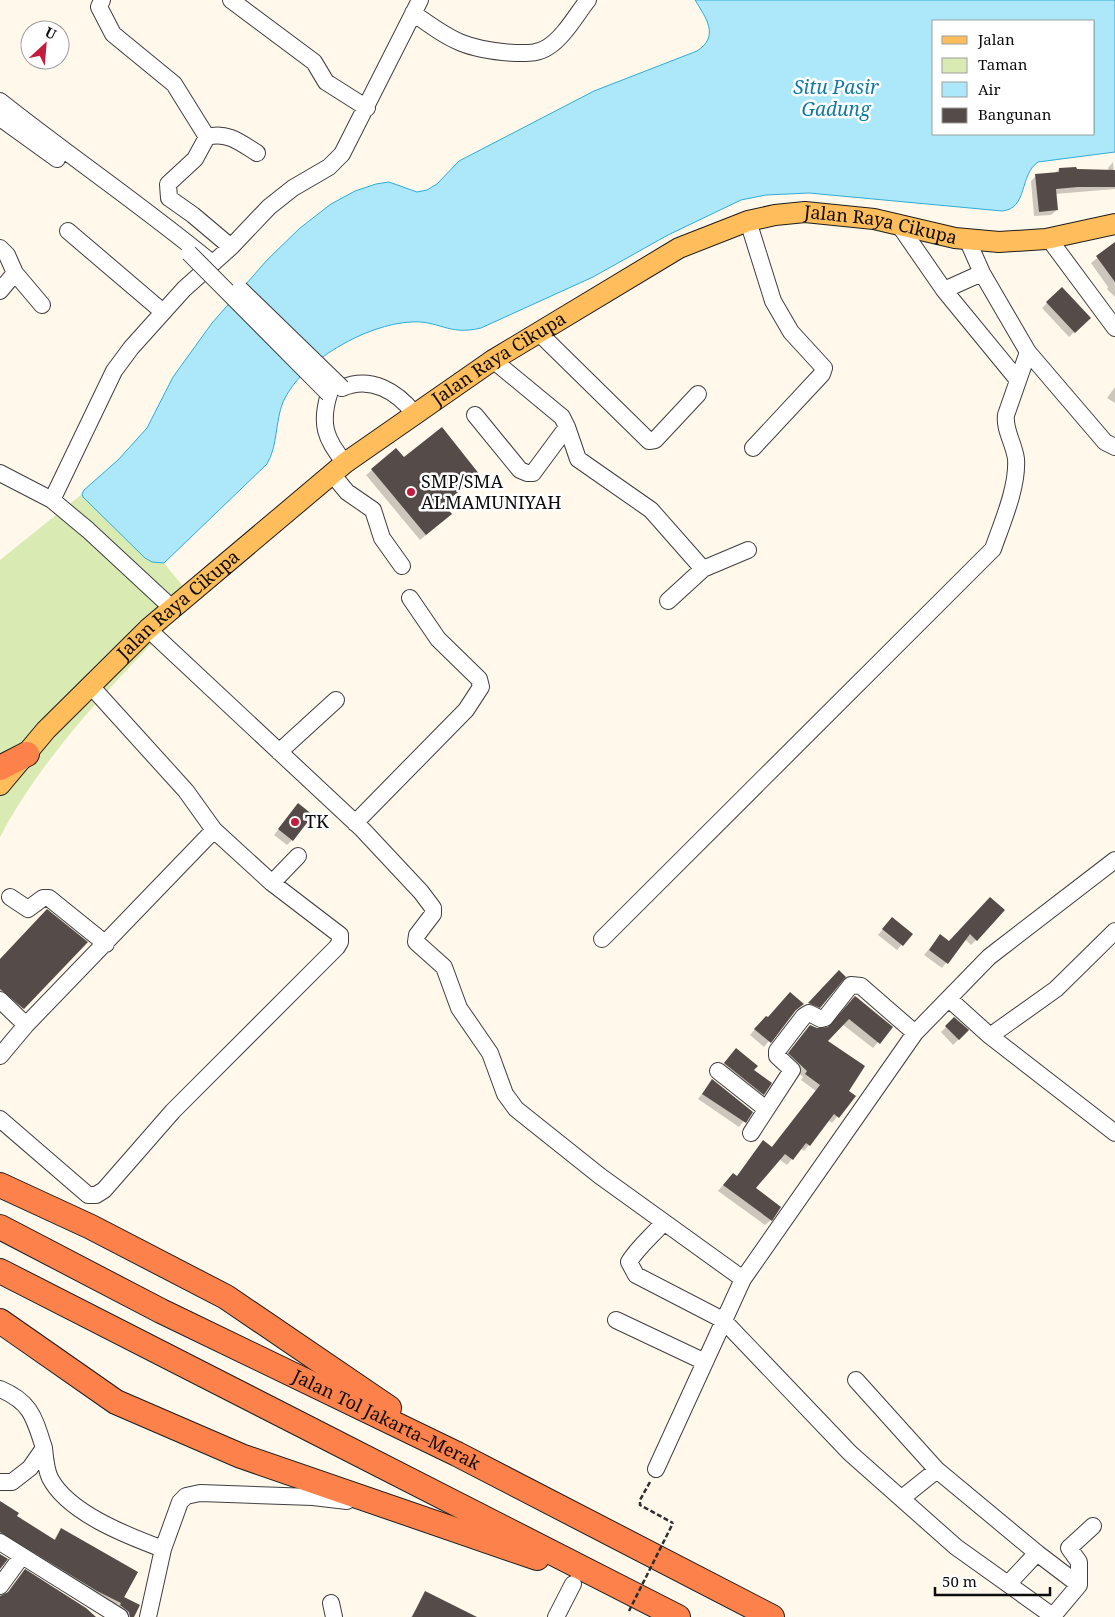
<svg xmlns="http://www.w3.org/2000/svg" width="1115" height="1617" viewBox="0 0 1115 1617" font-family="'Noto Serif',serif">
	<rect width="100%" height="100%" fill="#fff8eb"/>
	<path fill="#d9ebb3" d="M82 494 145 558 159 563H164L194 600C124 673 48 746 0 837V560Z"/>
	<path fill="#ace8f9" stroke="#2facd4" fill-rule="evenodd" d="M695 0H1115V152L1038 162C1019 175 1028 209 1002 211L809 193 766 195 741 200 668 235 593 277 481 328C448 336 439 320 411 322 367 324 301 361 283 402 275 422 278 445 267 464L164 563 152 562 145 558 83 497 82 494 84 490 118 460 147 428 173 377 212 323 267 260 300 228 331 204 355 191 376 184 389 182 417 192 427 190 437 184 459 161 594 91 697 51C720 36 706 18 695 0ZM934 21H1094V134H934Z"/>
	<path fill="#0003" d="M1113 162 1115 189 1055 194 1057 210 1051 215 1034 216 1031 181 1036 176 1054 174 1059 169 1109 171 1108 168Z
		M1115 244V297L1107 289 1108 287 1091 263Z
		M1047 303 1089 318 1069 337 1042 308Z
		M1115 387V403L1107 398Z
		M396 450 442 505 445 519 420 540 366 475Z
		M298 805 292 840 287 845 274 835Z
		M990 898 976 940 971 945 965 939 942 968 924 955 940 936 949 942Z
		M892 918 911 934 897 950 878 935Z
		M86 942 12 1020 0 1009V960Z
		M857 997 891 1027 873 1048 842 1024 826 1041 847 1091 854 1096 832 1123 828 1120 804 1151 801 1148 787 1165 779 1159 755 1188 771 1220 765 1225 718 1191 733 1174 736 1177 771 1148 816 1091 801 1080 803 1077 784 1059 810 1026 817 1029H828Z
		M803 1004 792 1013 764 1047 750 1035 761 1022Z
		M954 1019 967 1031 953 1045 941 1032Z
		M731 1055 752 1070 763 1094 758 1099 720 1069Z
		M712 1081 751 1112 739 1127 698 1099Z
		M0 1507 53 1541 61 1529 120 1602 124 1599 132 1617H123L116 1611 119 1603 114 1608 0 1540Z
		M426 1593 475 1617H411Z"/>
	<path fill="#554b48" d="M1076 167 1077 169 1115 170V187H1078L1056 189 1058 210 1039 212 1035 174 1059 172V168Z
		M1115 242V282L1096 256Z
		M1062 287 1091 318 1075 333 1046 302Z
		M442 427 480 475 443 504 452 514 426 535 371 469 396 448 404 457Z
		M298 803 313 815 293 841 278 829Z
		M990 897 1005 910 977 941 970 934 948 964 929 950 940 934 949 941Z
		M47 909 88 942 24 1009 0 989V959Z
		M892 917 913 934 903 946 882 929Z
		M839 970 846 977 820 1008 808 1003Z
		M790 992 804 1004 796 1010 771 1043 754 1029 766 1016 768 1017Z
		M855 996 893 1027 880 1044 849 1019 828 1041 865 1066 849 1091 856 1096 839 1118 834 1114 810 1146 806 1143 793 1160 785 1154 756 1188 781 1207 772 1221 723 1185 733 1173 737 1176 763 1140 772 1147 820 1085 805 1074 807 1071 788 1053 810 1025 817 1028 828 1027Z
		M954 1017 969 1030 959 1040 945 1026Z
		M736 1048 758 1066 754 1070 772 1083 764 1095 724 1063Z
		M712 1079 753 1112 746 1123 702 1094Z
		M0 1501 19 1513 17 1516 55 1540 61 1528 138 1572 121 1603 97 1591 0 1532Z
		M0 1554 8 1559 0 1569Z
		M25 1569 86 1608 96 1617H0V1596L8 1592Z
		M425 1591 477 1617H412Z
		M124 1597 140 1605 134 1617H130L129 1612 120 1605Z"/>
	<g fill="none" stroke-linecap="round" stroke-linejoin="round">
		<defs>
			<path id="minor" d="M102 0 99 7 113 34 174 84 207 137 195 159 168 184 169 198 193 215 231 247
				M231 0 314 62 326 82 367 108
				M413 13C452 41 466 50 515 53 528 53 537 54 548 47 564 37 576 15 588 0
				M0 101C68 155 140 204 207 259
				M0 118 57 159
				M207 137C227 131 241 143 257 153
				M748 221 773 301 791 332 824 368 822 374 753 448
				M899 225 944 290
				M68 231 163 312
				M967 239 982 273 1028 352 1105 442 1115 447
				M1049 239 1115 328
				M0 248 7 255 15 273 42 305
				M982 273 944 290 1017 379
				M0 291 15 273
				M538 332 649 441 655 440 698 394
				M342 388C371 375 397 392 414 413
				M329 394C320 424 325 439 345 463
				M475 415 520 470 527 473H533L567 427 562 417 493 360
				M567 427 578 459 651 510 703 569 748 550
				M0 473 52 500 88 530 172 608
				M332 474 347 492 373 510 382 538 402 566
				M52 500 114 371 131 348 184 289 231 247 269 207 293 188 329 167 342 154 420 0
				M668 601 703 569
				M148 629 363 830 421 892 433 908V914L417 935 416 942 444 967 459 1008 490 1053 505 1094 516 1109 600 1176 743 1279
				M279 752 336 700
				M355 823 466 710 481 687 479 679 438 639 410 598
				M272 883 298 856
				M10 897 28 909 43 898H49L106 944
				M602 939 993 549C1002 523 1018 487 1016 459 1014 443 1004 430 1006 415L1028 352
				M949 999 990 1036 1056 989 1115 931
				M0 1000 26 1025
				M990 1036 1115 1133
				M0 1056 26 1025 214 830 186 791 90 685
				M718 1071 766 1109
				M0 1119 88 1195H96L104 1190 173 1111 337 947 340 942V935L272 883 214 830
				M751 1133 792 1070 777 1056V1051L804 1016 809 1013 821 1019 825 1018 851 985 861 986 915 1033
				M664 1222C653 1235 637 1248 629 1262L636 1275 723 1320 850 1453 956 1547 1054 1617
				M616 1320 705 1362
				M856 1380 937 1470
				M0 1389C31 1402 34 1417 44 1448L30 1468 12 1482H0
				M44 1448C45 1458 46 1470 50 1478 68 1513 128 1536 163 1549
				M656 1469 743 1279 915 1033 989 957 1115 860
				M902 1498 937 1470 1037 1553 1008 1584
				M0 1542 120 1617
				M1037 1553 1079 1585 1053 1616
				M1079 1585V1562L1069 1548 1093 1526
				M0 1586 22 1556
				M331 1603 334 1617
				M148 1617 163 1549 180 1502 186 1496 200 1493 313 1497 347 1501
				M556 1617 573 1584"/>
			<g id="major">
				<path id="s1" d="M0 785 46 730 148 629 345 463 493 360 679 248 748 221 775 215 805 212 874 219 955 238 999 242 1046 239 1115 224"/>
			</g>
			<g id="highway">
				<path d="M0 768 27 754"/>
				<path d="M0 1185 91 1227 226 1297 389 1408"/>
				<path id="s2" d="M0 1227 161 1311 457 1454 772 1617"/>
				<path d="M0 1271 678 1617"/>
				<path d="M0 1321 116 1402 241 1456 537 1558"/>
			</g>
		</defs>
		<use href="#minor" stroke="#3f3f3f" stroke-width="18"/>
		<use href="#major" stroke="#1d1d1d" stroke-width="22"/>
		<use href="#highway" stroke="#1d1d1d" stroke-width="26"/>
		<path stroke="#2e2e2e" stroke-width="2.5" stroke-dasharray="5 2.5" stroke-linecap="butt" d="M650 1482 640 1500V1505L673 1523"/>
		<use href="#minor" stroke="#fff" stroke-width="16"/>
		<use href="#major" stroke="#ffbd5b" stroke-width="20"/>
		<use href="#highway" stroke="#fc814b" stroke-width="24"/>
		<defs>
			<path id="minor-bridge" d="M189 253 329 394
				M240 289 342 388"/>
		</defs>
		<use href="#minor-bridge" stroke="#3f3f3f" stroke-width="18" stroke-linecap="butt"/>
		<path stroke="#2e2e2e" stroke-width="2.5" stroke-dasharray="5 2.5" stroke-linecap="butt" d="M629 1611 673 1523"/>
		<use href="#minor-bridge" stroke="#fff" stroke-width="16"/>
	</g>
	<g fill="#c21d3f" stroke="#fff" stroke-width="2">
		<circle cx="411" cy="492" r="5"/>
		<circle cx="295" cy="822" r="5"/>
	</g>
	<g text-anchor="middle" stroke-width="5" stroke-linejoin="round" paint-order="stroke">
		<g font-size="18" fill="#0c0c0c" stroke="#fff">
			<text dy="6" stroke="none"><textPath href="#s1" startOffset="1079">Jalan Raya Cikupa</textPath></text>
			<text dy="6" stroke="none"><textPath href="#s1" startOffset="659">Jalan Raya Cikupa</textPath></text>
			<text dy="6" stroke="none"><textPath href="#s1" startOffset="254">Jalan Raya Cikupa</textPath></text>
			<text dy="6" stroke="none"><textPath href="#s2" startOffset="432">Jalan Tol Jakarta–Merak</textPath></text>
		</g>
		<g font-size="18" fill="#0c0c0c" stroke="#fff" text-anchor="start">
			<text x="421" y="488">SMP/SMA<tspan x="421" dy="21">ALMAMUNIYAH</tspan></text>
			<text x="305" y="828">TK</text>
		</g>
		<g font-size="19" font-style="italic" fill="#0f7aa3" stroke="#fff">
			<text x="836" y="94">Situ Pasir<tspan x="836" dy="22">Gadung</tspan></text>
		</g>
	</g>
	<rect x="932" y="20" width="162" height="115" fill="#ffffff" stroke="#9e9e9e"/>
	<rect x="942" y="36" width="25" height="8" fill="#ffbd5b" stroke="#9e9e9e"/>
	<text x="978" y="45" font-size="15" fill="#0c0c0c">Jalan</text>
	<rect x="942" y="58" width="25" height="15" fill="#d9ebb3" stroke="#9e9e9e"/>
	<text x="978" y="70" font-size="15" fill="#0c0c0c">Taman</text>
	<rect x="942" y="82" width="25" height="15" fill="#ace8f9" stroke="#9e9e9e"/>
	<text x="978" y="95" font-size="15" fill="#0c0c0c">Air</text>
	<rect x="942" y="108" width="25" height="15" fill="#554b48" stroke="#9e9e9e"/>
	<text x="978" y="120" font-size="15" fill="#0c0c0c">Bangunan</text>
	<g transform="translate(45 45) rotate(26)"><circle r="24" fill="#ffffff" stroke="#9e9e9e"/>
	<path d="M0-4L9 19L0 12L-9 19Z" fill="#c21d3f"/>
	<text y="-8" font-size="14" font-weight="bold" text-anchor="middle" fill="#0c0c0c">U</text>
	</g>
	<path d="M935 1587v8h115v-8" fill="none" stroke="#0c0c0c" stroke-width="2.5"/>
	<text x="942" y="1587" font-size="15" fill="#0c0c0c" stroke="#ffffff" stroke-width="4" paint-order="stroke">50 m</text>
</svg>
